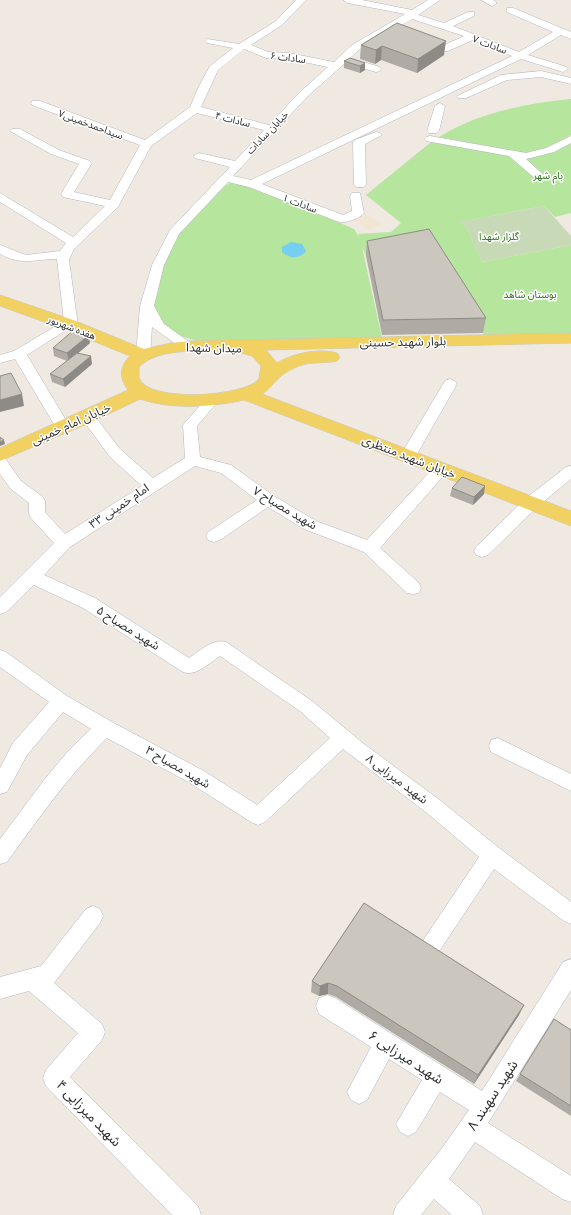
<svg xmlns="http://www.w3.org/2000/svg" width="571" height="1215" viewBox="0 0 571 1215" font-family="Karla,'Noto Sans Arabic',sans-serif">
	<rect width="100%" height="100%" fill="#efe9e1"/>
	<path fill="#f0e6d1" d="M364 213 382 224 369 230 352 219Z"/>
	<path fill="#b6e59e" d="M571 99V135L546 148 524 153 439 137C480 112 524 104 571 99Z
		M571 141V213L555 217 544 206 460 222 467 228 482 262 571 245V333L485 336 427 244 366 256 362 247 382 338 198 341C170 334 167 331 152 305L163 263 179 232 221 188 230 183 250 186 338 222 354 229 360 239 358 234 391 232 401 223 366 195 431 142 526 157Z"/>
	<path fill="#c8d9b8" d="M544 206 571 236V245L482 262 467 228 459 222Z"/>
	<path fill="#75cff0" d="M291 242 302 244 306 251C300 259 289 259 282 252V247Z"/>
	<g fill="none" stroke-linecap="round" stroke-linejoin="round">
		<defs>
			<path id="minor" d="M296 0H306L282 25 251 45 268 52 289 53 334 62 352 45 405 14 348 3 343 0H362L412 10 428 0H440L418 15 444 23 468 12H474V16L453 26 519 52 553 32 507 12V8H513L571 32V39L561 35 528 55 567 67 568 69 563 72 521 59 262 184 343 215 352 211 350 196 352 193H360L364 213C359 219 346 223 339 222L249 187 228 182 179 234 164 265 154 306 164 324 196 347 194 350H184L152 327 150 355 148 358H138L136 355 140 306 152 265 170 230 230 167 195 158 193 156 199 153 235 161 264 130 197 113 151 146 118 207 74 249 69 260 78 326 76 329H68L27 355 70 427 68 431 63 432 58 431 15 359 0 363V355L14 351 64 321 57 259C34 259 23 266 0 254V245L26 255 60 251 66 243 0 202V193L73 237 105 206 63 197 61 194 79 164 51 154 10 131 12 129H20L59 150 90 161 92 163 74 192 110 200 140 145 32 105 31 103 32 101H40L145 140 190 107 199 86 210 66 233 48 207 43 205 41 207 39 239 44 276 21ZM412 19 464 36 440 47 439 49 440 51H448L473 40 512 56 251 180 233 176 308 96 345 63 376 72 380 71 381 69 380 67 350 58 360 49ZM244 49 266 58 289 59 328 67 300 92 269 125 201 107 218 70Z
				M481 0H493L497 3 492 6Z
				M541 71 571 78V84L541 77 507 80 466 98H458L457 96 501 75Z
				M440 103 445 106 439 131 437 133H429L427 131 435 106Z
				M376 132 380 133 382 135 365 144 366 185 364 187H356L354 185 353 142 355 140Z
				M430 136 526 153 546 148 571 136V143L554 152 526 159 547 178 541 181 537 180 509 156 426 141 424 139 426 137Z
				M450 379 455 381 457 384 416 456 413 460 408 461 403 460 400 456 445 381Z
				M213 394 218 396 220 399 197 426 200 457 231 465 274 496 316 521 367 540 436 465 441 464 446 465 449 469 446 473 380 548 419 583 421 588 419 593 413 594 407 593 364 552 304 529 268 507 220 540 214 542 208 540 206 536 208 532 257 500 221 473 195 466 70 547 44 575 95 598 189 658C200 651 213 638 226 642L312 701 364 744 441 801 499 848 571 902V924L564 921 494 869 440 950 433 953 426 950 422 943 426 936 479 857 427 813 343 749 265 822 258 825 251 822 190 783 107 738C69 775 39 818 7 862L0 864V839L44 780 69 750 91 729 63 712 27 755 7 792 0 794V768L13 743 49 702 0 667V650L6 652 67 696 112 722 204 771 257 805 330 738 300 711 220 656C209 663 196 677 183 672L83 608 34 585 6 612 0 614V597L54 543 31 518 29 514V503L11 489 0 474V457L5 458 21 481 43 497 45 501V512L65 534 142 486 110 457 83 420 81 417 83 414 88 412 93 414 120 449 153 478 185 458 183 425 208 396Z
				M571 466V479L537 507 488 555 482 557 476 555 474 551 476 547 525 499 566 467Z
				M498 738 571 774V791L491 752 489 746 491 740Z
				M93 906 100 909 103 916 100 923 54 983 102 1024 105 1032 102 1040 70 1077 198 1206 201 1215H172L46 1086 43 1078 46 1070 78 1033 29 991 0 999V977L41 966 86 909Z
				M571 959V990L488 1123 571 1176V1202L562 1199 475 1142 449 1179 480 1206 483 1215H452L434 1199 421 1215H393L396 1206 442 1148 469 1110 440 1092 416 1132 408 1136 400 1132 396 1124 422 1080 389 1059 367 1100 359 1104 351 1100 347 1092 371 1047 319 1014 316 1006 319 998 327 995 335 998 482 1091 563 962Z"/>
			<path id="major" d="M0 295 73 320 144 349 171 343 190 341 571 333V343L266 350 277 363C294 353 318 348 337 353L340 357 337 361C325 364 311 361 299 366 292 369 283 373 278 379 272 384 269 390 262 394L571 511V526L244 400C212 407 172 410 140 399L94 421 0 461V448L128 390C119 378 119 367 130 356L61 328 0 306ZM234 351 252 356 261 366 259 379C244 397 148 403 139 378V367C159 346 207 352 234 351Z"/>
		</defs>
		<use href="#minor" stroke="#b4b7c1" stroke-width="1"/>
		<use href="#major" stroke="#c9c9c9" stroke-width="1"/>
		<use href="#minor" fill="#fff" fill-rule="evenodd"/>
		<use href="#major" fill="#f2d163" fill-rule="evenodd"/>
	</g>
	<path fill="#afaba4" d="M397 23 444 55 417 73 381 60 375 64 360 59 361 45Z
		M344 61 365 63V70L360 73 344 68Z
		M367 241 486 318 483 333 382 335 366 256Z
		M90 343 78 353 92 364 65 387 52 382 50 374 67 361 54 356 53 348Z
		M452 488 484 494 473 505 450 496Z
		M364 903 519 1015 474 1084 336 997 328 994 319 996 311 992 312 981Z
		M571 1030V1116L516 1081 520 1074Z"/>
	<path fill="#8e8b86" d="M446 41 444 55 417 73 418 59Z
		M382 46 381 60 375 64 376 50Z
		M365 63V70L360 73V66Z
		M89 335 90 343 69 361 67 353Z
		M91 356 92 364 65 387 63 379Z
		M22 394 24 406 0 412V400Z
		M4 440 5 444 0 446V442Z
		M485 486 484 494 473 505 474 497Z
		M328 983V994L319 996 320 986Z
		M524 1005 519 1015 474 1084 478 1075Z"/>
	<path fill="#cbc7bf" stroke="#8e8b86" d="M397 23 446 41 418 59 382 46 376 50 361 45Z
		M350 58 365 63 360 66 344 61Z
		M429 229 486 318 383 320 367 241Z
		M75 329 89 335 67 353 53 348Z
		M77 353 91 356 63 379 50 374Z
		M11 373 22 394 0 400V376Z
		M0 437 4 440 0 442Z
		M462 477 485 486 474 497 452 488Z
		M364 903 524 1005 478 1075 337 986 328 983 320 986 312 981Z
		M554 1019 571 1030V1106L520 1074Z"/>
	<g text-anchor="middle" stroke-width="3" stroke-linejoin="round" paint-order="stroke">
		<g font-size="10" fill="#2e2e2e" stroke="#fff">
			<text transform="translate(490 44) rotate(21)" y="4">سادات ۷</text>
			<text transform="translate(288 57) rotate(7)" y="4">سادات ۶</text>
			<text transform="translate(233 119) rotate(14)" y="4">سادات ۴</text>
			<text transform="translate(91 124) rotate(20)" y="4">سیداحمدخمینی۷</text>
			<text transform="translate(267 132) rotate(-46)" y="4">خیابان سادات</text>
			<text transform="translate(300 203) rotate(21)" y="4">سادات ۱</text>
			<text transform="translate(72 327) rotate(21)" y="4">هفده شهریور</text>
		</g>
		<g font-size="10" fill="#2c6e1b" stroke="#fff">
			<text x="548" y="179">بام شهر</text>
			<text x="499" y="240">گلزار شهدا</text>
			<text x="530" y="298">بوستان شاهد</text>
		</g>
		<g font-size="12" fill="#2e2e2e" stroke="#fff">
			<text transform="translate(403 342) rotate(-1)" y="4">بلوار شهید حسینی</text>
			<text transform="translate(214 348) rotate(1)" y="4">میدان شهدا</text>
			<text transform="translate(71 424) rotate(-24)" y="4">خیابان امام خمینی</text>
			<text transform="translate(409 457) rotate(21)" y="4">خیابان شهید منتظری</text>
			<text transform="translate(119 506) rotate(-34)" y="4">امام خمینی ۳۳</text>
			<text transform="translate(285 508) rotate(31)" y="4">شهید مصباح ۷</text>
			<text transform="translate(128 628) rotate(32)" y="4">شهید مصباح ۵</text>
			<text transform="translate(178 767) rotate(30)" y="4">شهید مصباح ۳</text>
			<text transform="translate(397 779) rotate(37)" y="4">شهید میرزایی ۸</text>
		</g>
		<g font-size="14" fill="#2e2e2e" stroke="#fff">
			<text transform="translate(406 1057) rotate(33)" y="5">شهید میرزایی ۶</text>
			<text transform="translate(492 1095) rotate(-57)" y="5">شهید سهبند ۸</text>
			<text transform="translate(89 1113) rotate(46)" y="5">شهید میرزایی ۴</text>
		</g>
	</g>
</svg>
